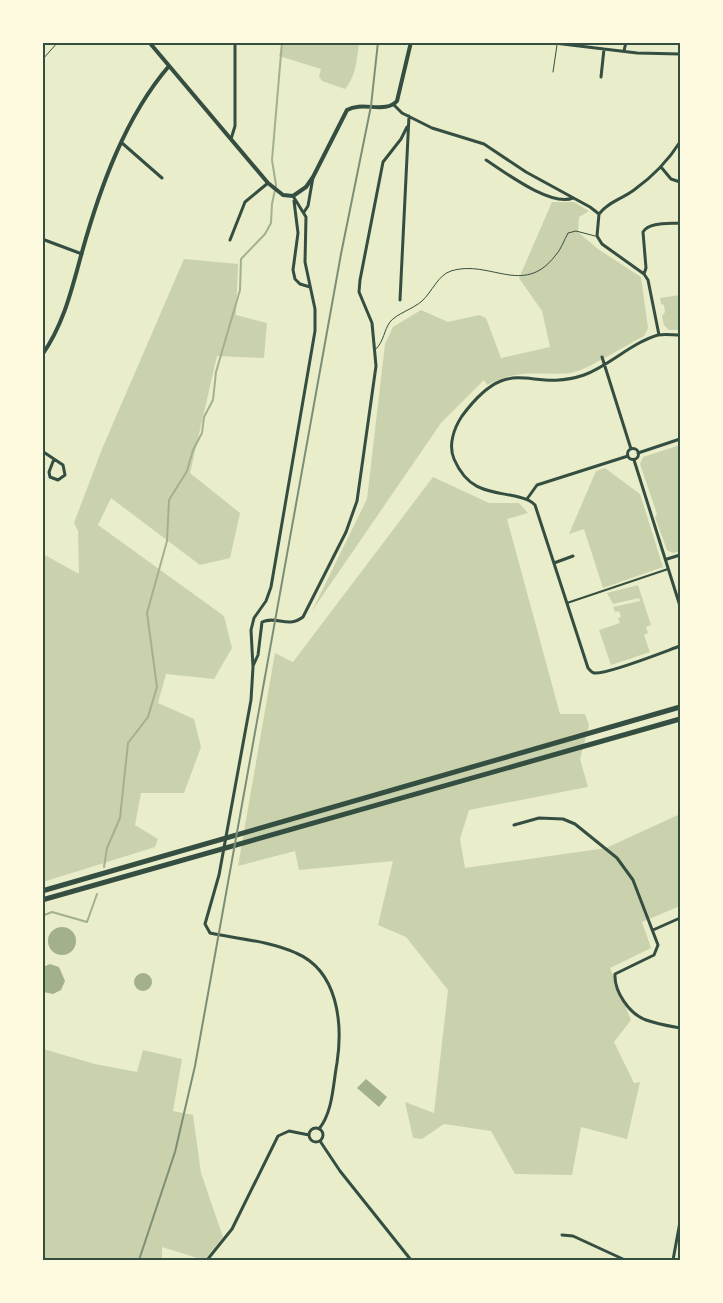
<svg xmlns="http://www.w3.org/2000/svg" width="723" height="1303" viewBox="0 0 723 1303" font-family="Raleway,sans-serif">
	<rect width="100%" height="100%" fill="#e9edc9"/>
	<path fill="#cad2ad" d="M282 43H359C357 58 356 77 345 89L322 81 319 76 321 69 279 56Z
		M552 202H574L589 211 579 217 578 232 598 249 641 277 648 328 644 336C628 344 585 371 571 373 538 376 519 368 487 385L484 380 441 423 312 611 367 499 385 344 393 327 421 310 448 322 479 315 486 318 501 358 550 347 542 311 519 278Z
		M184 259 238 264 236 315 267 323 264 358 217 356 190 473 240 513 230 558 200 565 111 498 98 525 224 616 232 648 214 679 166 674 158 703 194 719 201 747 184 793H141L135 825 158 839 155 847 43 882V554L79 574 78 531 74 523 102 449Z
		M680 295V330H669L664 325 662 316 665 312 664 305 661 304 660 298Z
		M680 445V551L673 553 667 550 655 517 657 514 640 464 643 457Z
		M605 468 640 494 663 567 603 588 584 529 569 534 596 471Z
		M433 477 489 503H519L528 513 507 519 560 714H585L589 725 580 759 588 787 469 810 460 839 465 868 606 848 680 814V906L642 922 651 948 610 968 631 1020 614 1042 634 1083 640 1082 627 1139 581 1127 572 1175 515 1174 491 1131 444 1124 422 1139 413 1138 405 1102 434 1113 448 990 406 937 378 925 393 861 299 870 295 851 238 866 275 653 293 662Z
		M638 585 651 625 646 627 648 633 644 635 650 652 611 665 599 630 620 623 618 618 621 617 619 611 615 612 613 607 640 601 639 598 613 604 607 593Z
		M43 1049 95 1064 137 1072 143 1050 182 1059 173 1111 193 1115 201 1173 223 1237 204 1260 162 1247V1260H43Z"/>
	<path fill="#a3b18a" d="M48 941a14 14 0 1 1 28 0a14 14 0 1 1-28 0Z
		M50 964 59 967 65 981 61 990 53 994 43 992V967Z
		M134 982a9 9 0 1 1 18 0a9 9 0 1 1-18 0Z
		M366 1079 387 1097 379 1107 357 1088Z"/>
	<g fill="none" stroke-linecap="round" stroke-linejoin="round">
		<path stroke="#a3b18a" stroke-width="2" d="M104 867 107 848 120 818 128 743 148 717 157 687 147 613 167 541 169 500 187 471 193 450 202 433 204 417 213 400 216 372 240 290 241 259 265 234 271 223 272 204 276 185 272 160 282 42
			M42 916 52 912 87 922 97 894"/>
		<path stroke="#344e41" stroke-width="1" d="M42 60 58 42
			M553 72 557 45
			M376 349C384 341 384 330 390 322 396 314 413 309 422 301 432 292 438 275 451 271 490 259 523 297 555 256 561 250 564 240 568 233L576 231 595 236"/>
		<path stroke="#344e41" stroke-width="2" d="M567 603 668 569"/>
		<path stroke="#344e41" stroke-width="3" d="M546 42 637 53 680 54
			M624 51 626 42
			M601 77 604 49
			M394 105 402 113 432 128 484 144 526 172 590 207 599 214
			M231 139 235 126V42
			M122 143 162 178
			M486 160C506 173 551 207 573 198
			M661 167 671 179 680 182
			M293 196 306 217 305 262 315 309V331L271 587 266 601 254 618 251 630 253 667 251 700 219 875 205 924 210 933C238 939 270 941 296 953 338 971 343 1023 337 1063 333 1084 333 1112 319 1129
			M294 201 298 233 293 270 295 279 300 284 310 287
			M304 212 308 206 313 177
			M599 214 597 236 602 244 644 274 648 280 659 335
			M599 214C608 202 622 199 634 190 652 177 668 161 680 142
			M42 239 82 254
			M230 240 245 202 268 183
			M644 274 646 268 643 232C649 222 669 224 680 223
			M400 300 409 116
			M680 335C673 335 665 334 658 335 631 343 609 366 584 375 528 394 511 350 462 416 454 428 448 445 454 459 467 489 485 491 515 496 522 498 530 499 535 505L588 668C591 671 591 672 594 673 606 675 666 651 680 646
			M602 357 631 449
			M627.5 454a5.5 5.5 0 1 1 11 0a5.5 5.5 0 1 1-11 0Z
			M42 451 63 465 65 475 58 480 50 477 49 472 54 459
			M638 453 680 439
			M634 460 680 606
			M527 499 537 485 628 456
			M667 559 680 555
			M554 563 573 556
			M253 666 258 655 262 622C277 615 287 629 303 617L346 532 357 501 376 366 372 323 359 292 360 280 383 162 401 139 407 127
			M514 825 539 818 563 819 575 824 617 858 633 880 658 945 654 955 615 974C614 991 629 1014 646 1020 657 1024 669 1026 680 1028
			M653 930 680 918
			M309 1135a7 7 0 1 1 14 0a7 7 0 1 1-14 0Z
			M320 1141 340 1171 411 1260
			M562 1235 573 1236 625 1260
			M207 1260 232 1229 278 1136 289 1131 309 1135
			M673 1260 680 1222"/>
		<path stroke="#344e41" stroke-width="4" d="M149 42 268 183 283 195 293 196 306 187 313 177 347 110C362 101 386 114 397 101L411 42
			M42 355C64 324 72 288 82 252 100 188 125 117 169 66"/>
		<path stroke="#344e41" stroke-width="5" d="M42 891 680 707
			M42 900 680 719"/>
		<path stroke="#7c8e77" stroke-width="2" d="M139 1260 175 1152 195 1066 341 254 371 106 378 42"/>
	</g>
	<rect width="723" height="1303" fill="none" stroke="#fefae0" stroke-width="88"/>
	<rect x="44" y="44" width="635" height="1215" fill="none" stroke="#344e41" stroke-width="2"/>
</svg>
